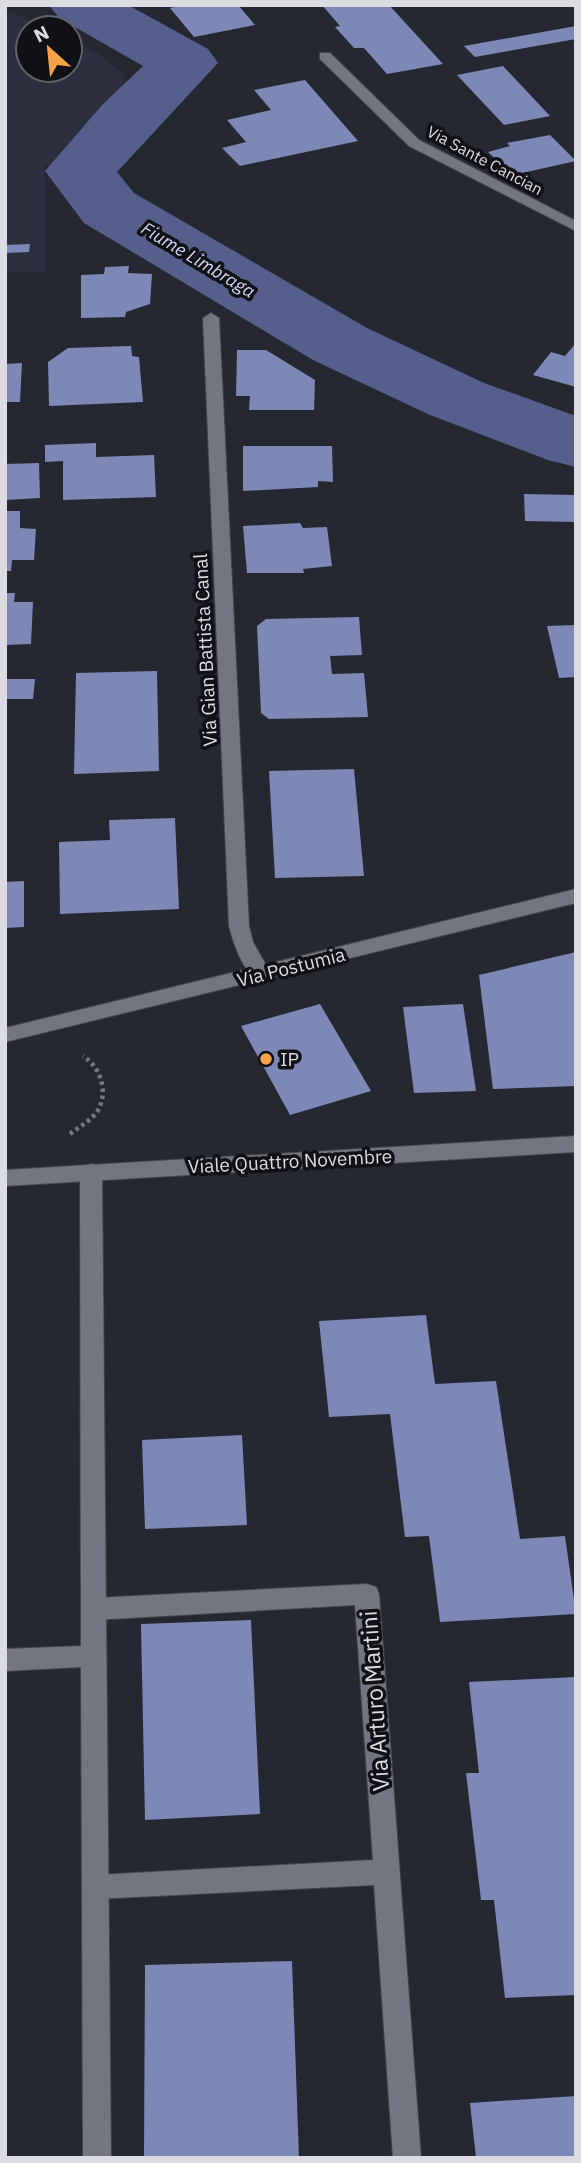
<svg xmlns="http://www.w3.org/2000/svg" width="581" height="2163" viewBox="0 0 581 2163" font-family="'IBM Plex Sans',sans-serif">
	<rect width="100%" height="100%" fill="#262831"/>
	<path fill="#2c2f3e" d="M5 12H11L45 28H28V70H70V39L100 55 125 76 119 92 99 113 72 155 73 186 67 176 45 164V272L5 273Z"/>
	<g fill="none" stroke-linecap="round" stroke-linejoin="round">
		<path fill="#565f8c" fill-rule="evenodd" d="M49 5H128L208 49 218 63 117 172 134 193 367 328 484 383 576 416V467L548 460 430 415 313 360 84 223 45 171 103 104 143 66 59 18Z"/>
	</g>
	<path fill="#7d88b7" d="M185 5H238L255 25 194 37 170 8Z
		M322 5H389L443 64 387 74 364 48H354L335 27 340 26Z
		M576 26V39L475 57 464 46Z
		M503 66 550 116 504 125 457 75Z
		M305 80 358 141 240 166 222 148 246 142 227 120 271 110 254 90Z
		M550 135 576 161 513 175 488 152 510 146 507 143Z
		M30 244 29 252 5 253V245Z
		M129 266 128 273 152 274 150 304 126 312 125 317 81 318V275L104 274 105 267Z
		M576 343V387L533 375 551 352 565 356Z
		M131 346 132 356 139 357 143 402 49 406 48 362 68 348Z
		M237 350H266L315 380 314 410H249L250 396H236Z
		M22 363 20 402H5V364Z
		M96 443V457L154 455 156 497 63 500V461L45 462V445Z
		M243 446H332L333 482 318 481V487L243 491Z
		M39 463 40 498 5 500V464Z
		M524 494 576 495V522L525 521Z
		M5 511H20V528L36 529 34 560H12L11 571H5Z
		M300 523 303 528 327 527 332 566 303 569 304 573H247L243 526Z
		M5 593H15L14 602H33L31 644 5 645Z
		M359 617 362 655 330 656 332 674 364 673 368 717 269 719 261 713 257 626 266 619Z
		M576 625V677L559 678 547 626Z
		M157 671 159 771 74 774 76 673Z
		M5 679H35L33 699H5Z
		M354 769 364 876 275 878 269 771Z
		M175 818 179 909 60 914 59 842 110 840 109 820Z
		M24 881V927L5 928V882Z
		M576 952V1086L493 1089 479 975Z
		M320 1004 371 1091 290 1115 241 1026Z
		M463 1004 476 1091 414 1093 403 1007Z
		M426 1315 435 1384 496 1381 520 1539 565 1536 576 1614 440 1622 429 1536 405 1537 390 1414 329 1417 319 1321Z
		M242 1435 247 1525 145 1529 142 1440Z
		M251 1620 260 1814 145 1820 141 1624Z
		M576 1677V1995L505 1998 494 1900H481L466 1773H479L469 1682Z
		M292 1961 299 2158H144L145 1965Z
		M576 2096V2158H476L470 2103Z"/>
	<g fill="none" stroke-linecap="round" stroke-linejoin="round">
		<defs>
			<path id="lane" d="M367 1584 376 1587 379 1594 421 2158H393L374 1885 96 1899 87 1896 83 1887 87 1878 96 1875 373 1860 355 1605 94 1620 85 1616 82 1609 85 1602 94 1598Z"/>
			<path id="street" d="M320 53H330L419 140 576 221V231L409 146 320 59Z
				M211 313 219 318 249 926 253 942 271 974 261 981C244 976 233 942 229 926L203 318Z
				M91 1164 99 1166 102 1172 111 2158H83L81 1667 5 1671V1649L81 1646 80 1172 83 1166Z"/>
			<path id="secondary" d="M576 889V903L5 1042V1028Z
				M576 1136V1152L5 1186V1170Z"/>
		</defs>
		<use href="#lane" stroke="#44464d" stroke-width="2"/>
		<use href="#street" stroke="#44464d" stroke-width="2"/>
		<use href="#secondary" stroke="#44464d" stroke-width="2"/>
		<path stroke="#76777f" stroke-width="4.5" stroke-dasharray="3.5 3.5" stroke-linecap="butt" d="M70 1134C79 1127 90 1121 97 1112 109 1093 101 1067 83 1056"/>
		<use href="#lane" fill="#737580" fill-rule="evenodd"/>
		<use href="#street" fill="#737580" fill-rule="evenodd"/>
		<use href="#secondary" fill="#737580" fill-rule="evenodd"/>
	</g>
	<circle fill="#f6a247" stroke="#101115" stroke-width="2.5" cx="266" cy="1059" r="7"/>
	<g text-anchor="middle" stroke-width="7" stroke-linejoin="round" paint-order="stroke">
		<g font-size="16" fill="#dbdce2" stroke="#101115">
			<text transform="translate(485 160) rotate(28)" y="6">Via Sante Cancian</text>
		</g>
		<g font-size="18" font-style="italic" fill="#cfd7f4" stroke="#101115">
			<text transform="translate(198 260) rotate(31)" y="6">Fiume Limbraga</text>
		</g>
		<g font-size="19" fill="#dbdce2" stroke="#101115">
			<text transform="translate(205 650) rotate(-93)" y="7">Via Gian Battista Canal</text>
			<text transform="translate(291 967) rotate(-14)" y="7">Via Postumia</text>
			<text transform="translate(290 1161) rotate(-3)" y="7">Viale Quattro Novembre</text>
		</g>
		<g font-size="19" fill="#dbdce2" stroke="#101115" text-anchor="start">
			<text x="280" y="1066">IP</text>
		</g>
		<g font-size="23" fill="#dbdce2" stroke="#101115">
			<text transform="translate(375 1701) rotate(-94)" y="8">Via Arturo Martini</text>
		</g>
	</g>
	<rect width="581" height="2163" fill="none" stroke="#dbdce2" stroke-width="14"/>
	<g transform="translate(49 49) rotate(333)"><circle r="33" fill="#101115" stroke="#616267" stroke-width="2"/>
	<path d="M0-5L12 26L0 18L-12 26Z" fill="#f6a247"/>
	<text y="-10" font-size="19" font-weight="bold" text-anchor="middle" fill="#dbdce2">N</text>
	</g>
</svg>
